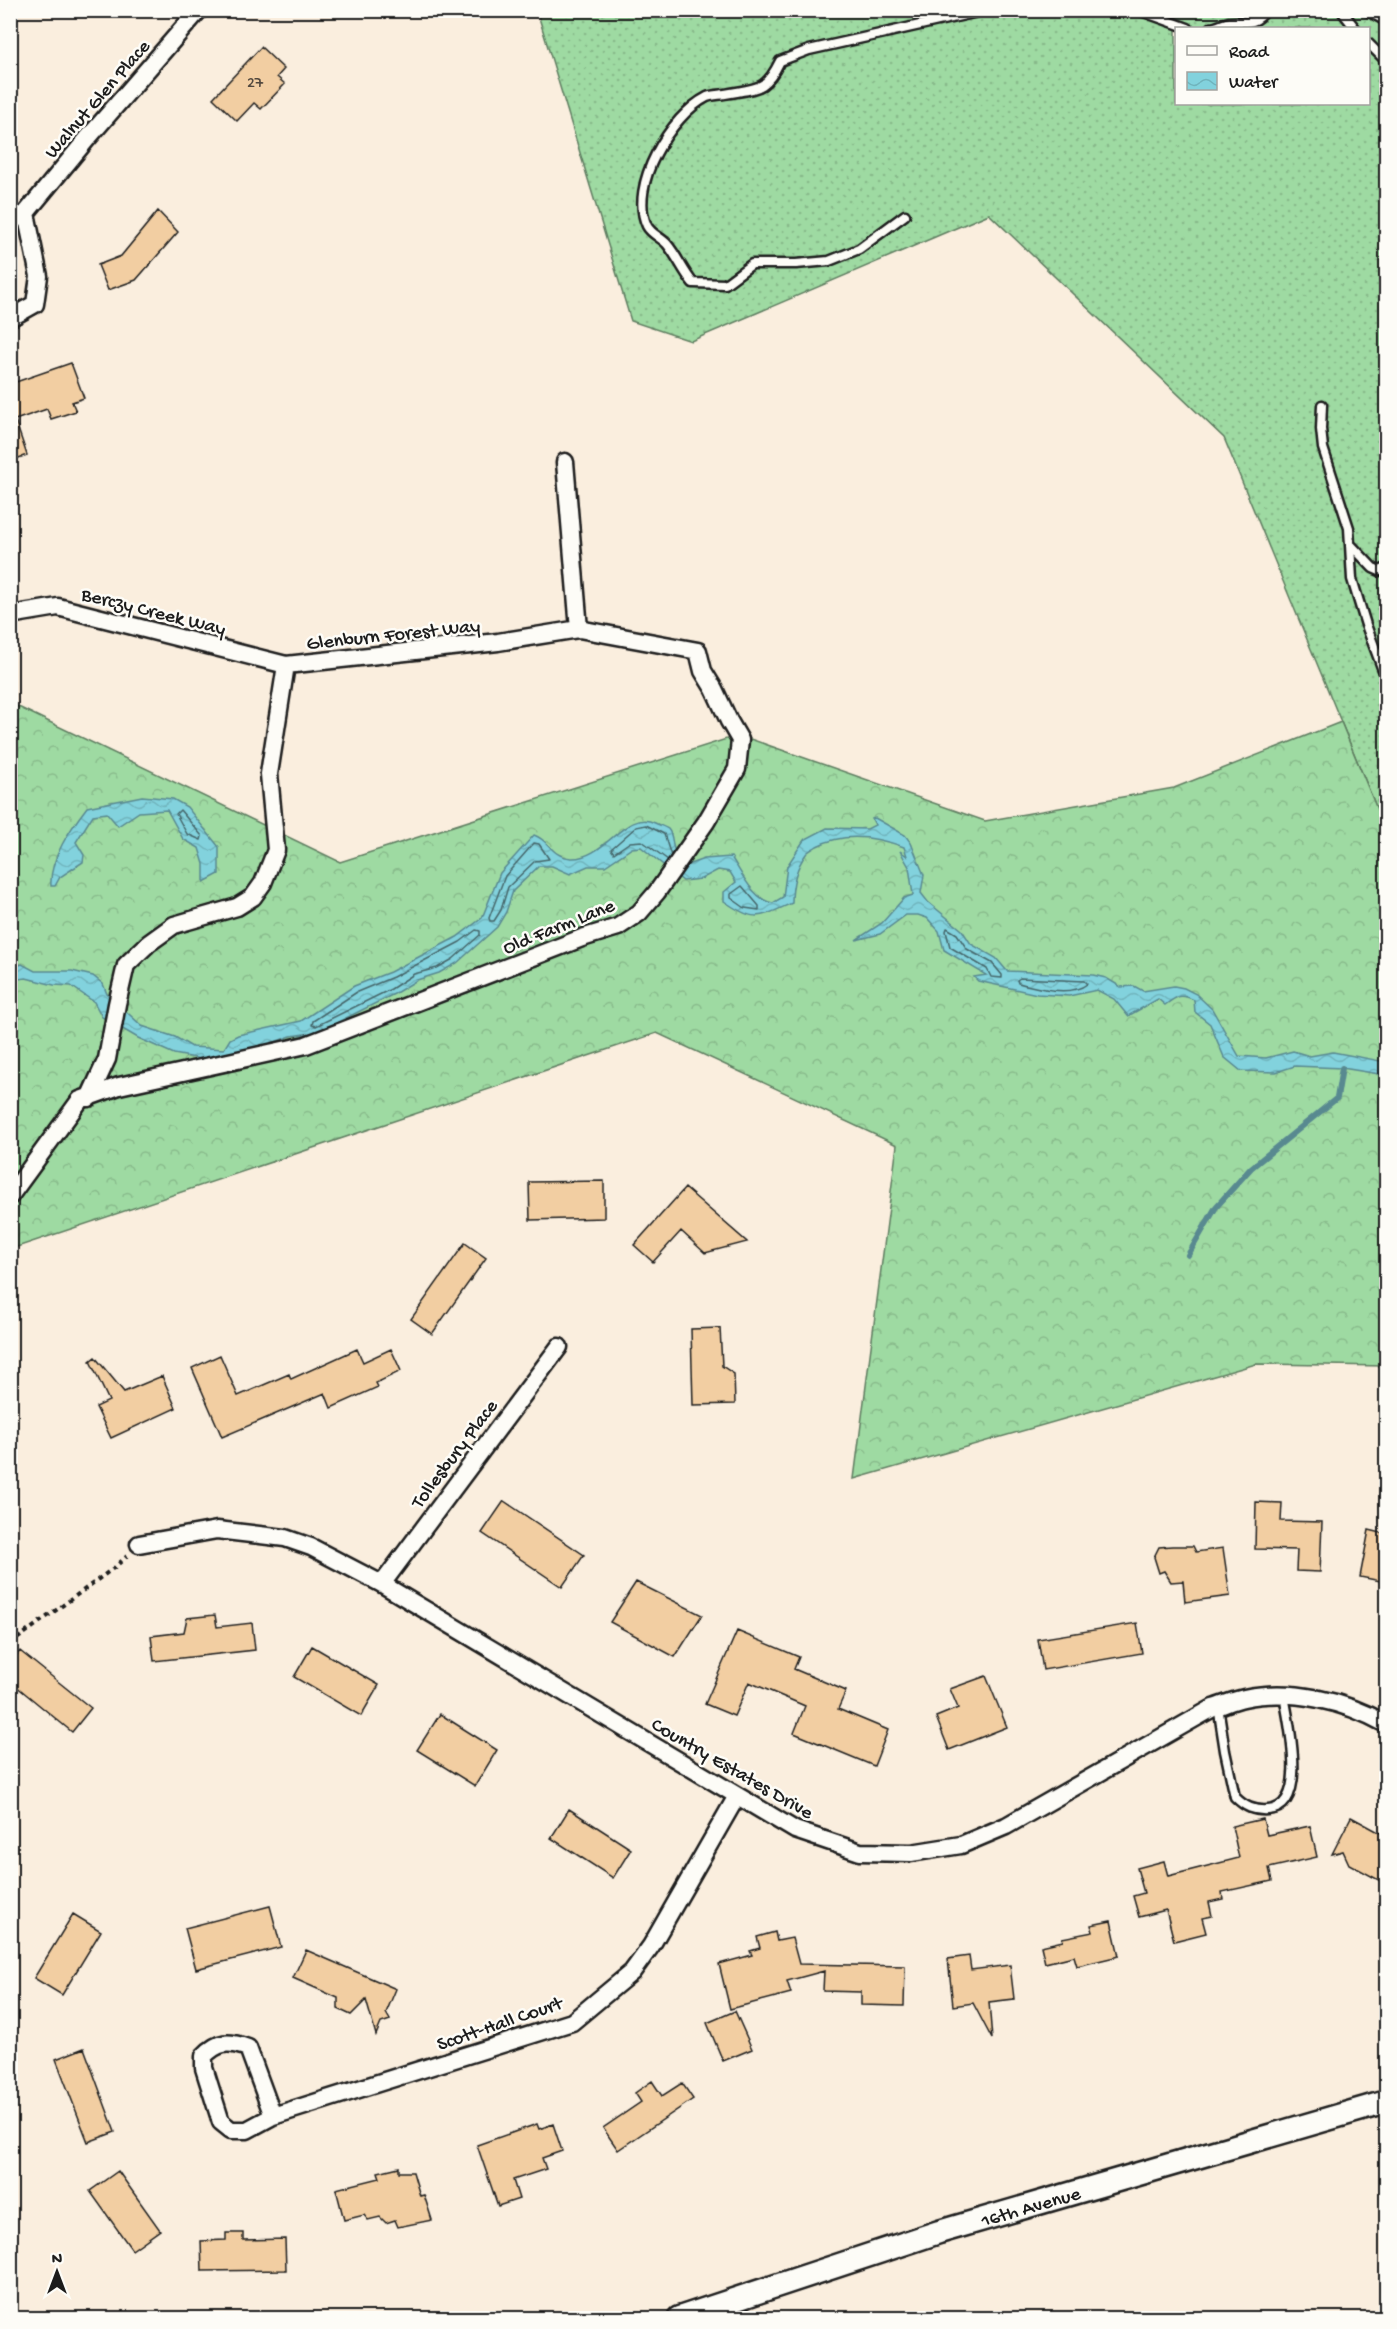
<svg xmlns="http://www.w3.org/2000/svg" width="1397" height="2329" viewBox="0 0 1397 2329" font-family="'Gochi Hand',sans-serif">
	<defs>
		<pattern id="grass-dots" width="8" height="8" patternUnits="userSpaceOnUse" patternTransform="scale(1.5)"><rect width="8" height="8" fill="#9edaa2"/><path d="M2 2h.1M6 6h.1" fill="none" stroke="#88ba8b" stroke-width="1.8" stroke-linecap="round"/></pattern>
		<pattern id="forest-crowns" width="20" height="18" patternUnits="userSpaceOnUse" patternTransform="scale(1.5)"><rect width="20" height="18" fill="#9edaa2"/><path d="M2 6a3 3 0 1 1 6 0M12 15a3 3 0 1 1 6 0" fill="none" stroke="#88ba8b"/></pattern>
		<pattern id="water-waves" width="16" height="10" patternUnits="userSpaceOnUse" patternTransform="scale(1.5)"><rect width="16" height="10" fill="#82d2dd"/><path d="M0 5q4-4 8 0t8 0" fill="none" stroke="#70b4bd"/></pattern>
	</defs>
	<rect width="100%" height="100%" fill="#faeede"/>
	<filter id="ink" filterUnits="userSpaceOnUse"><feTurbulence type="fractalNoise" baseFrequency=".0167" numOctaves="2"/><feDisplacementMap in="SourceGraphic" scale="12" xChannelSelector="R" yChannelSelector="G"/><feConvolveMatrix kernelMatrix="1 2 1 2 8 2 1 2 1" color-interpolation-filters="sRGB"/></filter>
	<g filter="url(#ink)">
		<path fill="url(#grass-dots)" stroke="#5d7b5f" stroke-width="1.5" fill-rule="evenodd" d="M537 11H1386V831L1224 438 989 214 691 341 631 321ZM1176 28H1368V104H1176Z"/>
		<path fill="url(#forest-crowns)" stroke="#5d7b5f" stroke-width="1.5" d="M10 703 340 862 739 735 985 821 1174 788 1341 722 1386 831V1366L1256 1364 854 1479 897 1145 657 1033 11 1249Z"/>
		<path fill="url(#water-waves)" stroke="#598990" stroke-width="1.5" d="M142 796 173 799 187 807 219 847V874L204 882V864L199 848 183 839 167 810 139 812 118 826 107 813 93 815 76 842 84 855 83 862 60 877 55 886H51C49 859 71 828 87 807Z
			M875 818 905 835 911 843 924 875 921 893 928 902 962 930 971 944 996 958 1007 971 1093 975 1106 978 1121 987 1134 986 1143 991 1174 986 1184 988 1196 994 1212 1009 1239 1056 1266 1058 1293 1051 1310 1056 1333 1052 1386 1062V1075L1342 1068 1295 1066 1276 1072 1241 1071 1224 1057 1210 1024 1195 1012 1194 1000C1181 993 1177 996 1165 1005L1158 999 1128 1016 1114 999 1097 990 1069 996 1037 994 978 981 974 977 986 975 944 950 939 931 927 918 918 915H906L880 934 856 940 882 923 904 898 913 895 909 867 900 851 907 856 904 847C877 837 844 832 817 846 813 849 808 851 806 854 795 869 792 886 792 903 759 918 755 923 724 901V892L736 882 730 872 718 870 701 879 683 881 641 847 632 848 605 866H588L570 874 552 866H539L513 891 506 912 497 927 457 963 439 973 417 980 394 994 318 1032 291 1036 242 1054 206 1060 174 1054 138 1038 102 1017 94 1002 71 986 54 985 26 978 11 980V968L22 964 35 971H72L93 976 103 984 107 994 142 1026 175 1037 192 1047 224 1049 230 1039 238 1035 301 1021 354 986 390 972 457 937 482 918 500 873 534 835C551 841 550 856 571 858 605 860 625 808 655 823 659 825 665 827 668 829 674 836 671 844 675 851 677 856 684 861 687 865L704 859 731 857C742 873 753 900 773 903L783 897 787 866 804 840 827 828 867 829 875 825 872 819Z"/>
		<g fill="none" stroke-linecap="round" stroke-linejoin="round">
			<path stroke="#456569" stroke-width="1.5" d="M180 810 202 836 201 840 187 834 176 814Z
				M534 843 539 844 549 859 535 861 508 887 501 910 494 921H490L489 918 505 876Z
				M668 860 642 841 630 842 614 853 611 849 636 827 646 825 664 834 671 856
				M742 886 759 906V910L745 908 731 898V894Z
				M947 928 957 934 967 949 992 963 1002 975V978L991 977 987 969 950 947 946 931Z
				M476 930 480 931V935L453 959 437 968 414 974 391 989 316 1026 312 1025 313 1021 357 992 393 977 460 942Z
				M1020 978 1084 981 1087 984C1071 997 1037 988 1018 983L1017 980Z"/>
			<path stroke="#598990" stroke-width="6" d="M1188 1255 1216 1207 1251 1168 1337 1098 1342 1068"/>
		</g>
		<path fill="#f2cea2" stroke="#1c1c1c" stroke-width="1.5" d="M261 47 284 69 277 77 285 84 261 109 254 103 237 121 213 98Z
			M158 211 178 232 136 280 108 290 98 265 121 256Z
			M71 363 84 398 72 402 76 411 51 419 47 409 15 420 27 455 10 461V384Z
			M604 1181V1218L530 1220 529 1182Z
			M685 1188 747 1242 705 1253 681 1231 653 1262 634 1245Z
			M465 1243 486 1258 432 1334 411 1319Z
			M720 1328 722 1366 734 1374 735 1404 693 1405 691 1329Z
			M357 1349 363 1362 391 1349 401 1371 376 1383 378 1387 331 1408 325 1393 222 1437 192 1368 220 1355 238 1396 289 1374 291 1379Z
			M95 1357 124 1392 162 1376 176 1408 111 1438 96 1407 109 1401 90 1361Z
			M504 1501 584 1555 562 1587 482 1533Z
			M1256 1502 1282 1503 1281 1521 1322 1522 1320 1572 1296 1571 1297 1550 1255 1549Z
			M1369 1530 1386 1534V1582L1360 1577Z
			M1172 1546H1193L1196 1552 1223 1548 1230 1596 1185 1602 1183 1581 1171 1582 1164 1571 1159 1573 1154 1557 1159 1547Z
			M636 1582 702 1615 675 1657 610 1622Z
			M215 1615 217 1627 252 1623 255 1650 154 1661 151 1636 184 1632 187 1618Z
			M1137 1623 1142 1653 1043 1670 1038 1639Z
			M737 1631 799 1657 794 1669 846 1691 838 1709 888 1730 874 1766 794 1733 805 1706 749 1682 734 1716 705 1704Z
			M312 1646 379 1685 361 1716 294 1677Z
			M20 1651 91 1708 72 1732 10 1681V1663Z
			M986 1676 1007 1727 949 1750 936 1717 958 1708 950 1689Z
			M440 1714 497 1750 475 1786 417 1750Z
			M569 1809 631 1849 613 1878 551 1838Z
			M1351 1817 1386 1836V1884L1349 1864 1343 1851 1332 1854Z
			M1263 1819 1267 1835 1310 1826 1317 1857 1269 1868 1272 1881 1222 1892 1223 1899 1209 1902 1212 1916 1202 1918 1206 1933 1174 1941 1166 1910 1139 1917 1133 1896 1144 1893 1137 1868 1164 1861 1168 1876 1239 1858 1232 1826Z
			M270 1906 281 1947 196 1969 185 1928Z
			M73 1914 101 1931 62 1995 34 1978Z
			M1111 1921 1119 1956 1077 1966 1074 1956 1045 1963 1041 1946 1063 1941 1062 1938 1093 1932 1091 1925Z
			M775 1932 777 1941 792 1938 799 1964 905 1966 904 2006 861 2005V1992L823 1991 824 1971 787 1981 791 1993 730 2009 719 1964 752 1955 750 1951 760 1948 757 1937Z
			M306 1950 396 1989 386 2013 390 2020 381 2023 376 2035 366 2000 351 2015 338 2009V1998L293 1978Z
			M969 1956 971 1970 1010 1965 1014 1999 989 2002 992 2039 973 2003 953 2006 948 1959Z
			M735 2011 752 2049 723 2061 707 2023Z
			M84 2048 115 2132 88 2142 56 2059Z
			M652 2081 662 2096 682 2083 693 2099 618 2150 603 2128 641 2102 635 2093Z
			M537 2124 539 2129 553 2124 562 2151 542 2158 546 2169 513 2180 519 2199 498 2206 477 2145Z
			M399 2167V2172H413L420 2196 424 2195 432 2220 398 2227 395 2220 386 2223 380 2217 368 2220 364 2215 344 2220 336 2189 380 2178 378 2172Z
			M118 2171 160 2230 132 2250 90 2191Z
			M226 2233H243V2240L285 2239 286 2270 202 2271 201 2241 226 2240Z"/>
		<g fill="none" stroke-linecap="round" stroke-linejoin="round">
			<defs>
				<path id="service" d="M1138 10 1188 28
					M1341 10 1355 28
					M1366 10 1386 21
					M1211 28C1218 27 1224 23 1230 22 1247 21 1254 26 1266 10
					M1368 43 1386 61
					M905 215 859 249 829 261 796 264H752L725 284 693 283C683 271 677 256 667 244 662 238 651 234 647 226 628 186 671 115 707 97 712 95 720 95 725 94 757 88 765 92 780 61L809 50 987 10
					M1322 405 1321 429 1323 448 1349 528 1352 579 1366 625 1386 678
					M1352 546 1373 568 1380 571 1386 568
					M1218 1706 1225 1751 1235 1797C1245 1807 1254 1811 1268 1810 1310 1808 1288 1721 1284 1695"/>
				<path id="minor" d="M10 222 26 213 87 139 199 10
					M10 318 35 304 39 276 26 213
					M565 462 579 629
					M10 615 58 607 286 665 498 642 579 629 698 651 703 671 714 689 729 721 740 740 737 769 706 822 657 892 639 913 618 927 582 938 306 1045 119 1086 80 1100 10 1196
					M89 1098 107 1059 117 1004 126 965 149 943 174 925 237 907 253 897 263 883 276 850 269 774 286 665
					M139 1544 217 1530 285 1538 311 1547 382 1584 795 1830 860 1852 911 1853 961 1845 1006 1826 1213 1708C1223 1705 1234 1700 1244 1698 1291 1688 1345 1701 1386 1724
					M382 1584 559 1347
					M273 2116 247 2130H231L221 2122 204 2068V2056C218 2041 229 2041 248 2048L273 2116 572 2022 632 1972 651 1946 737 1796"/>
				<g id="secondary">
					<path id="s1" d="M679 2318 939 2232 1386 2102"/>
				</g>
			</defs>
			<use href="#service" stroke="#1c1c1c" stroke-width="13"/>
			<use href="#minor" stroke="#1c1c1c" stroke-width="21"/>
			<use href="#secondary" stroke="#1c1c1c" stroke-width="27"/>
			<path stroke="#1c1c1c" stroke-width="4" stroke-dasharray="4.5 4.5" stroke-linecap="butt" d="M10 1644 115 1567 127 1556"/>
			<use href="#service" stroke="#fdfcf7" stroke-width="8"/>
			<use href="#minor" stroke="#fdfcf7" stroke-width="16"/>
			<use href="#secondary" stroke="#fdfcf7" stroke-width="22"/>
		</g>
	</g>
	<g text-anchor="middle" stroke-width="5" stroke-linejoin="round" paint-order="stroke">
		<g font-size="16" fill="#52483e">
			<text x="255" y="87">27</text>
		</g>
		<g font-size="20" fill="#1c1c1c" stroke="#fdfcf7">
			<text transform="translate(96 98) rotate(-49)" y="7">Walnut Glen Place</text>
			<text transform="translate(154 610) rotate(14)" y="7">Berczy Creek Way</text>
			<text transform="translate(393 633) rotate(-6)" y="7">Glenburn Forest Way</text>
			<text transform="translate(558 925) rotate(-22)" y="7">Old Farm Lane</text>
			<text transform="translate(453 1453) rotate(-53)" y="7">Tollesbury Place</text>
			<text transform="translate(733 1767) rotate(30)" y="7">Country Estates Drive</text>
			<text transform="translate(499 2022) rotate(-19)" y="7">Scott-Hall Court</text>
			<text dy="7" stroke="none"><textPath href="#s1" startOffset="369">16th Avenue</textPath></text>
		</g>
	</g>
	<rect width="1397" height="2329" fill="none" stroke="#fdfcf7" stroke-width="36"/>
	<rect x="18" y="18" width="1361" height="2293" fill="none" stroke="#1c1c1c" stroke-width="2" filter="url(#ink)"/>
	<rect x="1175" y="27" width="195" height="78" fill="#fdfcf7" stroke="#a3a29f" stroke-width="1.5"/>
	<rect x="1187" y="46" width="30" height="9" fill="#fdfcf7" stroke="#a3a29f" stroke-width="1.5"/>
	<text x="1229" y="57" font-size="18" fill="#1c1c1c">Road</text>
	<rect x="1187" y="72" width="30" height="18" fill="url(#water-waves)" stroke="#a3a29f" stroke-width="1.5"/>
	<text x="1229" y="87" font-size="18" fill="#1c1c1c">Water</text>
	<g transform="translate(57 2272)" stroke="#fdfcf7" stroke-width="4.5" paint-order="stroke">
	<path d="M0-4.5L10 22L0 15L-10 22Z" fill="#1c1c1c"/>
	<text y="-9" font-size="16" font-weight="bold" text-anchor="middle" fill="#1c1c1c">N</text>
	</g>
</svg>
